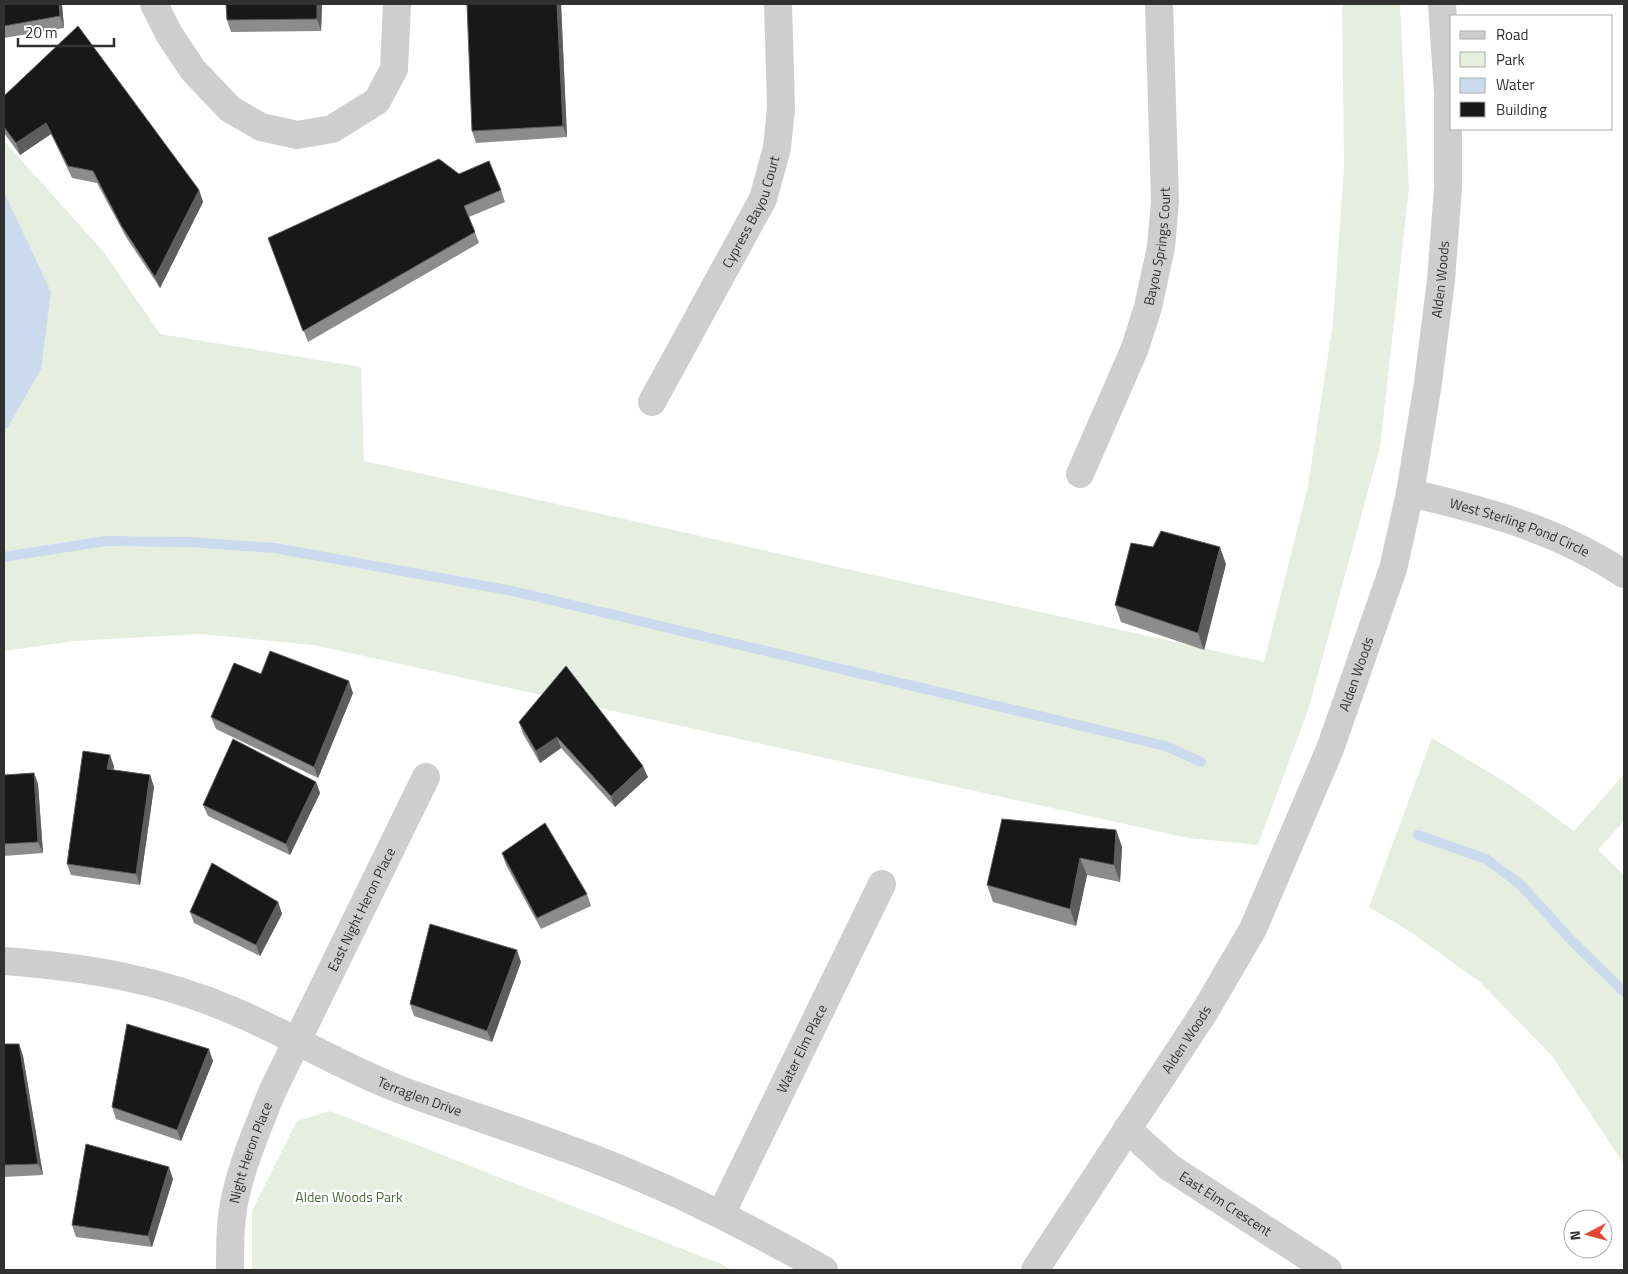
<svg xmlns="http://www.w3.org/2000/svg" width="1628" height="1274" viewBox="0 0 1628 1274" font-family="'Titillium Web',sans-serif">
	<rect width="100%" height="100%" fill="#fff"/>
	<path fill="#e5eedf" d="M1342 4H1400L1409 188 1380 447 1309 707 1258 845 1188 838 314 645 201 634 74 641 4 651V141L103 251 160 334 361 367 364 461 1264 662 1308 486 1333 323 1344 167Z
		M1432 738 1512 786 1574 831 1624 774V821L1598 850 1624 875V1164L1553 1057 1481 983 1412 933 1369 907Z
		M330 1111 721 1264 732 1270H252V1211L297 1121Z"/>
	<path fill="#ccdaed" d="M4 192 51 292 41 369 8 427 4 429Z"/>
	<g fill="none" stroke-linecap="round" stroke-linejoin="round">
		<path stroke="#ccdaed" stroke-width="10" d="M4 557 105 541 189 542 275 548 513 591 1166 746 1201 762
			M1418 835 1486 859 1520 884 1572 941 1624 992"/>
		<g stroke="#cecece" stroke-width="28">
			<path d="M154 4 169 34 193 70 230 109 261 127 297 135 332 129 377 101 394 69 397 4"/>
			<path id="s1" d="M652 402 763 199 777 148 781 108 778 4"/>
			<path id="s2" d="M1080 474 1135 348 1148 307 1161 247 1165 202 1159 4"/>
			<path id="s3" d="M1410 493C1487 511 1558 530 1624 574"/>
			<path id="s4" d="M4 961C85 967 161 979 236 1012 292 1036 343 1068 401 1090 478 1119 558 1142 634 1175 699 1202 762 1235 824 1270"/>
			<path id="s5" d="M1127 1129 1169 1167 1328 1270"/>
			<path id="s6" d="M721 1214 882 884"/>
			<path id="s7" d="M230 1270C230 1245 230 1218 236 1194 244 1159 259 1125 272 1092L426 777"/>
		</g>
		<path stroke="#cecece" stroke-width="28" id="s8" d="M1035 1270 1205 1011 1253 929 1330 749 1393 569 1410 493 1428 383 1441 280 1448 188V93L1442 4"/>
	</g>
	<path fill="#8c8c8c" d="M4 4H62L64 28 4 38Z
		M322 4 321 31 231 32 227 20Z
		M561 4 567 137 476 143 472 131Z
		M4 96 199 190 203 202 160 288 126 237 97 183 72 178 51 134 20 155 4 133Z
		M501 190 505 202 469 217 479 243 308 342 268 238Z
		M1226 564 1204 650 1121 622 1115 605Z
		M566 666 648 777 615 807 561 748 540 763 523 734 519 722Z
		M261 674 353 693 318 778 216 729 211 717Z
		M114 766 113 770 150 775 154 787 140 885 71 875 67 864Z
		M34 773 38 784 43 853 4 856V775Z
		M316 782 320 793 290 855 208 816 203 805Z
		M1116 830 1122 847 1120 882 1087 875 1076 926 993 902 987 885Z
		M502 853 587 894 591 906 541 929 506 865Z
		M278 902 282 914 260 956 194 923 190 912Z
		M521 962 492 1042 414 1016 410 1004Z
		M4 1044H19L23 1056 43 1175 4 1177Z
		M213 1061 181 1141 116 1119 112 1107Z
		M173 1179 152 1247 76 1237 72 1225Z"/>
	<path fill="#5d5d5d" d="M59 4H62L64 28 60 16Z
		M317 4H322L321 31 317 19Z
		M557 4H561L567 137 563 126Z
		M46 123 51 134 20 155 16 143Z
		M199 190 203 202 160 288 155 277Z
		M1220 547 1226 564 1204 650 1198 633Z
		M349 681 353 693 318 778 314 767Z
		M557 737 561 748 540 763 536 751Z
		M110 755 114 766 112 781 107 769Z
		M643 766 648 777 615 807 611 796Z
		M34 773 38 784 43 853 38 842Z
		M150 775 154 787 140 885 136 874Z
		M316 782 320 793 290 855 286 844Z
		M1116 830 1122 847 1120 882 1114 865Z
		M1080 858 1087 875 1076 926 1070 909Z
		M278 902 282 914 260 956 256 945Z
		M517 950 521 962 492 1042 487 1031Z
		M19 1044 23 1056 43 1175 38 1164Z
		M209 1049 213 1061 181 1141 177 1130Z
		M169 1167 173 1179 152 1247 148 1236Z"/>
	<path fill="#181818" stroke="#5d5d5d" d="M4 4H59L60 16 4 26Z
		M226 4H317V19L227 20Z
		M467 4H557L563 126 472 131Z
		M78 26 199 190 155 277 121 225 93 171 68 166 46 123 16 143 4 127V96Z
		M439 159 459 174 489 161 501 190 464 206 475 232 303 331 268 238Z
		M1161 531 1220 547 1198 633 1115 605 1131 543 1153 547Z
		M270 651 349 681 314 767 211 717 234 663 261 674Z
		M566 666 643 766 611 796 557 737 536 751 519 722Z
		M233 739 316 782 286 844 203 805Z
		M83 751 110 755 107 769 150 775 136 874 67 864Z
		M34 773 38 842 4 844V775Z
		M1002 819 1116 830 1114 865 1080 858 1070 909 987 885Z
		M545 823 587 894 537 918 502 853Z
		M212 863 278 902 256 945 190 912Z
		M430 924 517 950 487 1031 410 1004Z
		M127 1024 209 1049 177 1130 112 1107Z
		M4 1044H19L38 1164 4 1165Z
		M86 1144 169 1167 148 1236 72 1225Z"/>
	<g text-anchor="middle" stroke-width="5" stroke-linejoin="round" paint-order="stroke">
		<g font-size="14" fill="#313131" stroke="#fff">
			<text dy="5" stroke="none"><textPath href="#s1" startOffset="215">Cypress Bayou Court</textPath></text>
			<text dy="5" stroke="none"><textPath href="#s2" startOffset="242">Bayou Springs Court</textPath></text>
			<text dy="5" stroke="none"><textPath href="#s8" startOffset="1085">Alden Woods</textPath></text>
			<text dy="5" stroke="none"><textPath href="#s3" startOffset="115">West Sterling Pond Circle</textPath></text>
			<text dy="5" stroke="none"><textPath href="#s8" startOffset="680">Alden Woods</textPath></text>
			<text dy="5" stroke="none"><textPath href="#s7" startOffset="388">East Night Heron Place</textPath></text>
			<text dy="5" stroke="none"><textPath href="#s8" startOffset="276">Alden Woods</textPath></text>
			<text dy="5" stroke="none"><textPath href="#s6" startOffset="184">Water Elm Place</textPath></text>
			<text dy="5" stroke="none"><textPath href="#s4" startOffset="441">Terraglen Drive</textPath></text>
			<text dy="5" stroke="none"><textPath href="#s7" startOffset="120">Night Heron Place</textPath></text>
			<text dy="5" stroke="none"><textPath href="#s5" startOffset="124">East Elm Crescent</textPath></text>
		</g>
		<g font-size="14" fill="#4c6d3d" stroke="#fff">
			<text x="349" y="1202">Alden Woods Park</text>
		</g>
	</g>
	<rect width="1628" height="1274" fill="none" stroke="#313131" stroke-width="10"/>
	<rect x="1450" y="15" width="162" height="115" fill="#ffffff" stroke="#adadad"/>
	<rect x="1460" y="31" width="25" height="8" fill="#cecece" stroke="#adadad"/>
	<text x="1496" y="40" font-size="15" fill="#313131">Road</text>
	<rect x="1460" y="52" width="25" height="15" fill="#e5eedf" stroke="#adadad"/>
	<text x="1496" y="65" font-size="15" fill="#313131">Park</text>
	<rect x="1460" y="78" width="25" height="15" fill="#ccdaed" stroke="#adadad"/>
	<text x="1496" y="90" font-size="15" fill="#313131">Water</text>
	<rect x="1460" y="102" width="25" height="15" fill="#181818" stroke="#adadad"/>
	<text x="1496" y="115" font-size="15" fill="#313131">Building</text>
	<g transform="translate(1588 1234) rotate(264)"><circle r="24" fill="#ffffff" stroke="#adadad"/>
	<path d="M0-4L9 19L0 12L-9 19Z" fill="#e64735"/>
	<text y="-8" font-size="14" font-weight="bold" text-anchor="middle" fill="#313131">N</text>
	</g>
	<path d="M18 38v8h96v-8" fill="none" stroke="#313131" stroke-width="2.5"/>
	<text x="25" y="38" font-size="15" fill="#313131" stroke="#ffffff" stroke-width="4" paint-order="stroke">20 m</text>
</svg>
